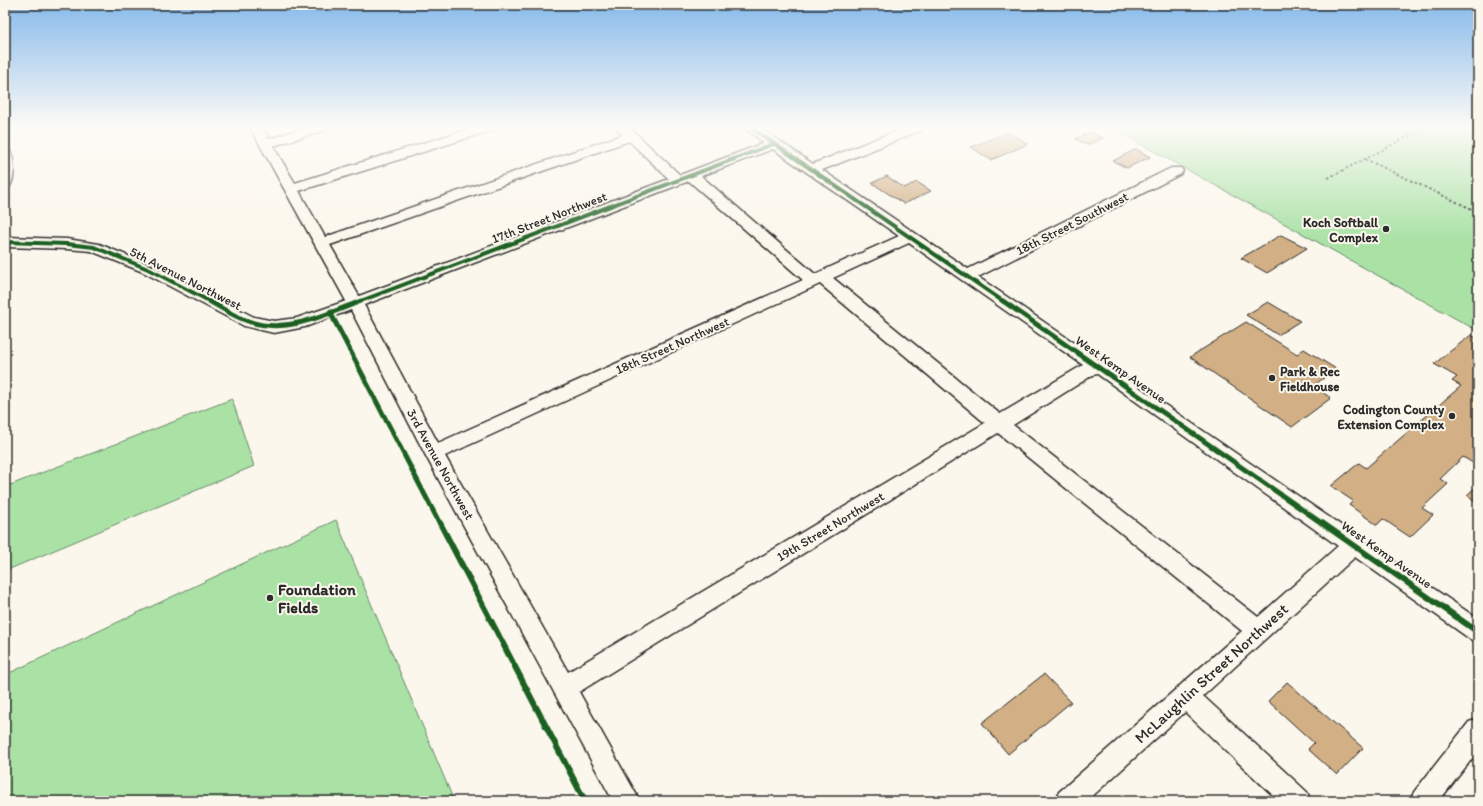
<svg xmlns="http://www.w3.org/2000/svg" width="1483" height="806" viewBox="0 0 1483 806" font-family="Itim,sans-serif">
	<rect width="100%" height="100%" fill="#fbf7ec"/>
	<filter id="ink" filterUnits="userSpaceOnUse"><feTurbulence type="fractalNoise" baseFrequency=".025" numOctaves="2"/><feDisplacementMap in="SourceGraphic" scale="8" xChannelSelector="R" yChannelSelector="G"/><feConvolveMatrix kernelMatrix="1 2 1 2 8 2 1 2 1" color-interpolation-filters="sRGB"/></filter>
	<g filter="url(#ink)">
		<path fill="#aae2a6" stroke="#6a8668" d="M1110 127H1478V331Z
			M232 399 254 466 5 571V487Z
			M336 520 454 801H5V675Z"/>
		<path fill="#d2af85" stroke="#2b2b2b" d="M1008 132 1028 144 991 160 971 147Z
			M1091 132 1103 138 1087 145 1075 139Z
			M1136 149 1150 157 1127 168 1113 161Z
			M887 176 904 188 917 182 931 191 904 204 872 183Z
			M1281 235 1307 248 1267 273 1241 258Z
			M1268 302 1300 321 1278 335 1246 315Z
			M1246 322 1297 354 1304 349 1336 369 1313 386 1331 398 1292 427 1190 357Z
			M1471 335 1478 339V445L1472 451 1478 454V466L1463 457 1440 479 1448 484 1422 508 1433 515 1410 537 1383 519 1377 525 1349 505 1353 501 1331 486 1359 463 1366 468 1461 386 1452 381 1457 377 1434 364Z
			M1478 485V503L1467 495Z
			M1044 674 1071 702 1008 754 982 723Z
			M1287 682 1363 748 1337 775 1308 749 1314 743 1268 701Z"/>
		<g fill="none" stroke-linecap="round" stroke-linejoin="round">
			<defs>
				<path id="minor" d="M250 127H262L269 139 307 127H328L326 130 273 146 295 183 475 127H495L493 130 299 191 325 237 622 135 616 127H629L680 175 764 143 744 127H759L813 164 906 127H924L922 130 822 170 968 269 1171 168H1181L1183 171 1181 174 978 277 1478 619V642L1470 639 1355 557 1203 696 1307 792 1311 801H1279L1185 712 1087 801H1055L1059 792 1242 631 998 433 579 692 640 801H613L427 458 351 310 305 327 274 333 244 326 143 272 91 251 67 249 5 247V237L67 239 99 244 153 266 254 317 274 321 297 318 346 301ZM629 141 669 179 359 296 330 245ZM773 149 899 236 815 274 701 176ZM689 181 803 280 438 443 364 305ZM909 243 1083 365 1000 414 833 278ZM820 284 985 423 568 672 445 456ZM1096 373 1338 546 1258 617 1013 425Z
					M5 150 10 151C15 159 15 178 10 186L5 187Z
					M1478 719V751L1439 801H1410L1414 792 1469 722Z"/>
			</defs>
			<use href="#minor" stroke="#2b2b2b" stroke-width="3"/>
			<path stroke="#2b2b2b" stroke-width="2" stroke-dasharray="2.5 2.5" stroke-linecap="butt" d="M1472 127 1478 130
				M1365 159 1478 212
				M1328 178 1427 127"/>
			<use href="#minor" fill="#fbf7ec" fill-rule="evenodd"/>
			<defs>
				<path id="cycleway-far2" d="M750 127 1004 302
					M5 242 67 244 94 247 148 269 211 302
					M358 302 773 144"/>
				<path id="cycleway-far1" d="M209 301C222 308 236 318 251 322 287 334 327 314 361 301
					M1003 301 1323 524
					M330 312 440 524"/>
				<path id="cycleway" d="M440 523 585 801
					M1322 523 1478 632"/>
			</defs>
			<use href="#cycleway-far2" stroke="#fbf7ec" stroke-width="6"/>
			<use href="#cycleway-far1" stroke="#fbf7ec" stroke-width="8"/>
			<use href="#cycleway" stroke="#fbf7ec" stroke-width="9"/>
			<use href="#cycleway-far2" stroke="#1b5e20" stroke-width="4"/>
			<use href="#cycleway-far1" stroke="#1b5e20" stroke-width="5"/>
			<use href="#cycleway" stroke="#1b5e20" stroke-width="6"/>
		</g>
	</g>
	<linearGradient id="sky" x2="0" y2="1"><stop stop-color="#87baeb"/><stop offset="0.53" stop-color="#fdfbf6"/><stop offset="1" stop-color="#fdfbf6" stop-opacity="0"/></linearGradient>
	<rect width="1483" height="240" fill="url(#sky)"/>
	<g fill="#2b2b2b" stroke="#fbf7ec" stroke-width="1.5">
		<circle cx="1386" cy="229" r="4"/>
		<circle cx="1272" cy="378" r="4"/>
		<circle cx="1452" cy="416" r="4"/>
		<circle cx="270" cy="598" r="4"/>
	</g>
	<g text-anchor="middle" stroke-width="4" stroke-linejoin="round" paint-order="stroke">
		<g font-size="13" fill="#2b2b2b" stroke="#fbf7ec">
			<text transform="translate(549 217) rotate(-21)" y="5">17th Street Northwest</text>
			<text transform="translate(1072 223) rotate(-27)" y="5">18th Street Southwest</text>
			<text transform="translate(186 278) rotate(27)" y="5">5th Avenue Northwest</text>
			<text transform="translate(672 345) rotate(-24)" y="5">18th Street Northwest</text>
			<text transform="translate(1121 369) rotate(35)" y="5">West Kemp Avenue</text>
			<text transform="translate(441 464) rotate(61)" y="5">3rd Avenue Northwest</text>
			<text transform="translate(830 526) rotate(-31)" y="5">19th Street Northwest</text>
			<text transform="translate(1387 554) rotate(35)" y="5">West Kemp Avenue</text>
		</g>
		<g font-size="13" font-weight="bold" fill="#2b2b2b" stroke="#fbf7ec" text-anchor="end">
			<text x="1378" y="227">Koch Softball<tspan x="1378" dy="15">Complex</tspan></text>
			<text x="1280" y="376" text-anchor="start">Park &amp; Rec<tspan x="1280" dy="15">Fieldhouse</tspan></text>
			<text x="1444" y="414">Codington County<tspan x="1444" dy="15">Extension Complex</tspan></text>
		</g>
		<g font-size="16" font-weight="bold" fill="#2b2b2b" stroke="#fbf7ec" text-anchor="start">
			<text x="278" y="595">Foundation<tspan x="278" dy="18">Fields</tspan></text>
		</g>
		<g font-size="16" fill="#2b2b2b" stroke="#fbf7ec">
			<text transform="translate(1211 673) rotate(-42)" y="6">McLaughlin Street Northwest</text>
		</g>
	</g>
	<rect width="1483" height="806" fill="none" stroke="#fbf7ec" stroke-width="20"/>
	<rect x="10" y="10" width="1463" height="786" fill="none" stroke="#2b2b2b" stroke-width="1.5" filter="url(#ink)"/>
</svg>
